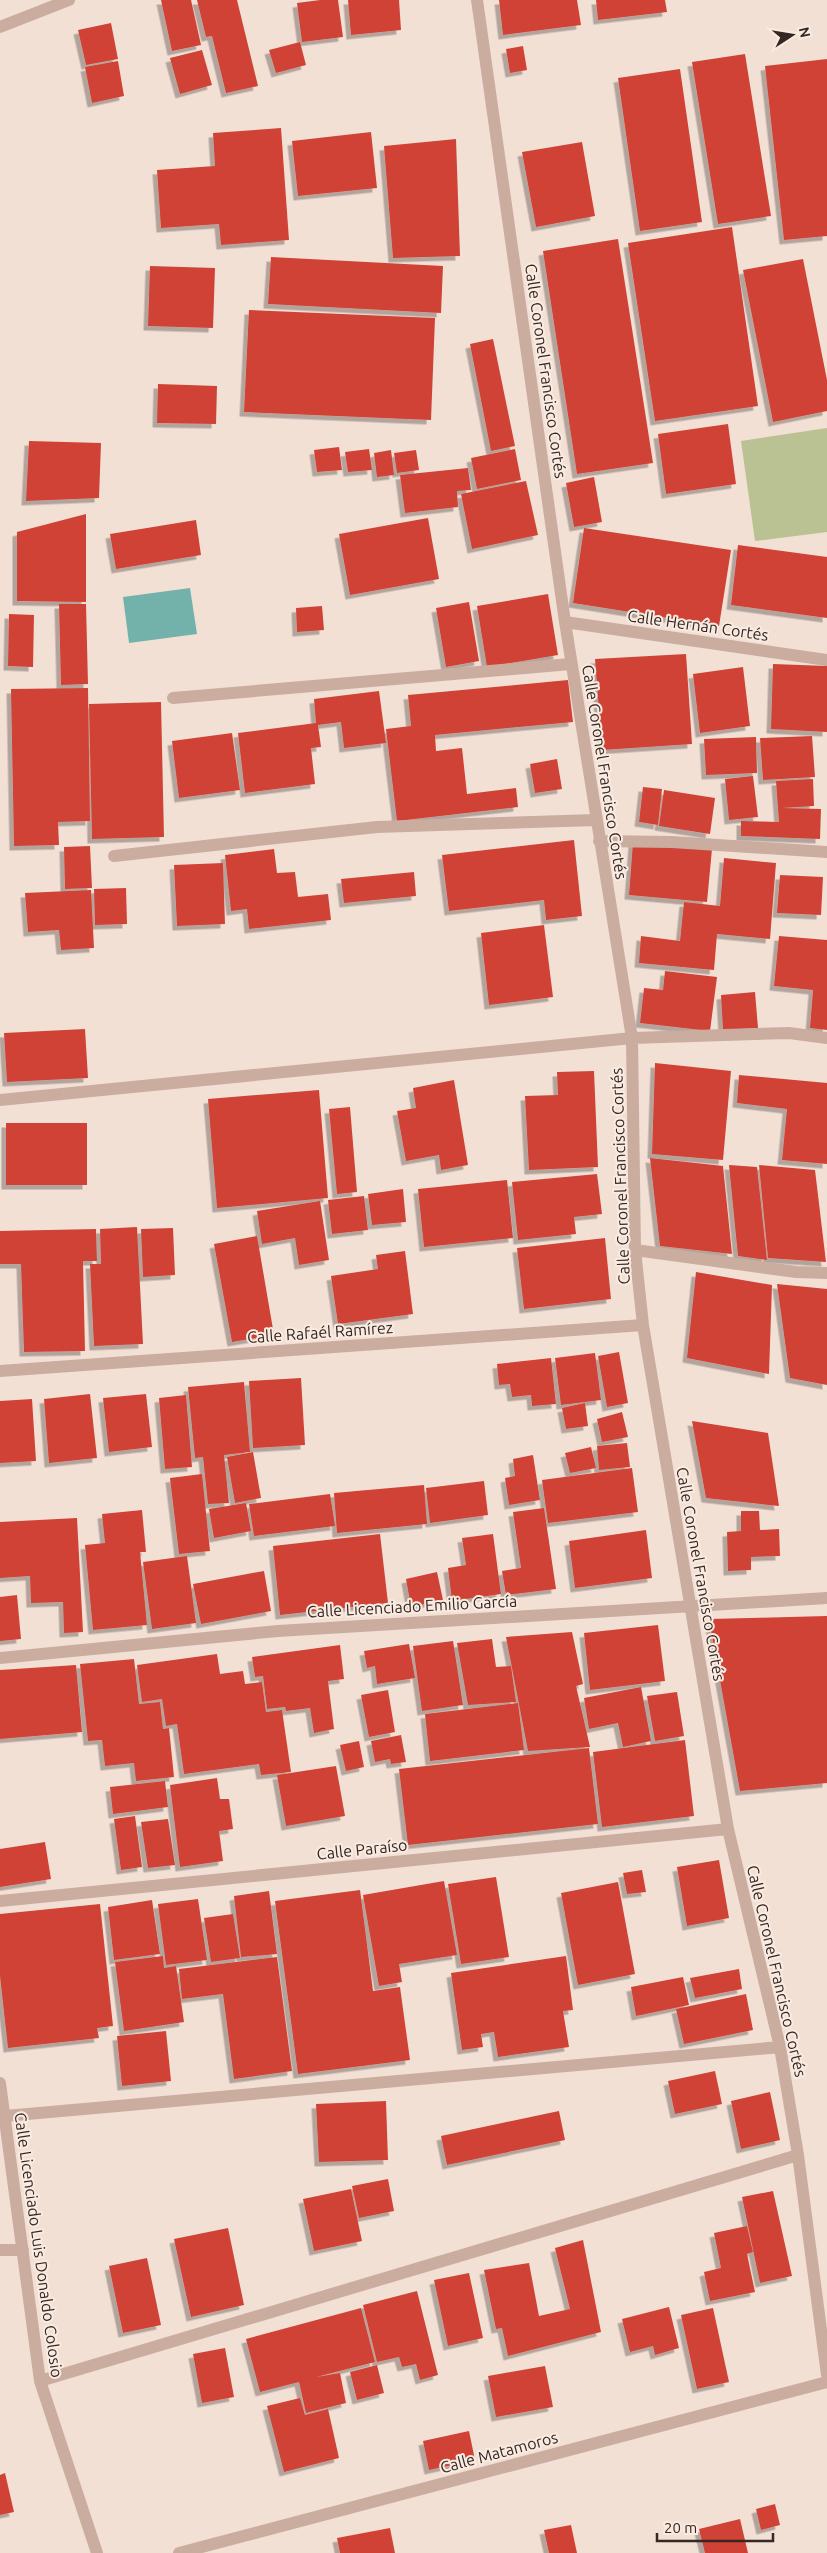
<svg xmlns="http://www.w3.org/2000/svg" width="827" height="2553" viewBox="0 0 827 2553" font-family="Ubuntu,sans-serif">
	<defs>
		<filter id="shadow"><feDropShadow dx="-4.5" dy="4.5" stdDeviation="0" flood-color="#0004"/></filter>
	</defs>
	<rect width="100%" height="100%" fill="#f3e0d5"/>
	<path fill="#bac294" d="M827 428V532L755 541 741 441Z"/>
	<path fill="#72b2ab" d="M190 588 197 634 129 643 123 597Z"/>
	<path fill="#d04335" filter="url(#shadow)" d="M161 0H191L201 45 172 51Z
		M197 0H237L258 86 226 93 212 36 206 37Z
		M320 0H338L343 37 302 42 297 3Z
		M348 0H399L401 30 351 35Z
		M499 0H577L581 25 503 35Z
		M596 0H665L667 12 598 20Z
		M111 23 118 59 86 65 78 30Z
		M300 42 306 65 276 73 269 50Z
		M523 46 527 70 510 73 506 49Z
		M202 50 212 85 180 94 170 58Z
		M745 54 771 216 718 224 692 62Z
		M827 59V236L784 240 765 66Z
		M118 61 124 96 92 103 85 67Z
		M680 69 702 222 640 231 618 78Z
		M281 128 289 240 221 245 219 224 161 228 157 170 215 166 213 133Z
		M371 132 377 188 298 196 292 141Z
		M456 139 460 256 393 258 384 146Z
		M582 142 595 216 536 227 522 152Z
		M732 227 758 406 655 421 628 243Z
		M618 239 653 463 577 474 543 251Z
		M271 257 443 266 441 313 268 304Z
		M803 259 827 380V411L773 422 743 270Z
		M150 266 215 268 213 328 148 326Z
		M249 310 435 318 431 420 244 412Z
		M493 339 515 446 491 451 470 344Z
		M158 384 217 386 216 424 157 423Z
		M728 424 736 484 666 494 658 434Z
		M29 441 101 443 99 498 26 501Z
		M339 447 342 470 317 472 314 450Z
		M369 449 372 470 348 472 345 452Z
		M515 449 521 480 477 489 471 458Z
		M391 450 394 475 377 477 374 453Z
		M416 450 419 470 397 473 394 453Z
		M468 468 471 490 457 491 458 507 405 513 400 475Z
		M594 477 602 522 574 527 566 483Z
		M526 481 538 535 472 549 461 494Z
		M86 514V602L17 601V532Z
		M428 518 439 579 350 595 339 534Z
		M196 520 201 555 116 569 110 534Z
		M584 528 731 550 719 626 573 603Z
		M738 545 827 557V618L731 605Z
		M548 594 558 655 487 667 477 606Z
		M469 602 479 661 446 667 436 608Z
		M59 604H86L88 684 61 685Z
		M322 606 324 630 297 632 296 608Z
		M9 614 34 615 33 667 8 666Z
		M686 654 692 744 602 750 595 659Z
		M773 664 827 666V732L771 729Z
		M743 667 750 726 700 733 693 674Z
		M568 680 573 722 435 735 436 751 462 748 467 794 516 788 518 807 397 821 386 729 411 726 408 695Z
		M88 688 90 821 58 822 59 845 14 846 11 689Z
		M379 691 386 743 344 748 341 722 318 725 321 747 311 748 315 784 245 793 238 733 316 723 314 699Z
		M161 702 164 837 92 839 89 704Z
		M232 733 240 790 179 798 172 741Z
		M812 736 815 777 763 780 760 738Z
		M756 737 757 773 706 775 704 739Z
		M557 759 562 789 535 793 530 764Z
		M753 776 758 817 729 820 725 779Z
		M813 779 814 806 782 808 821 809 820 839 741 836V821L779 822 776 781Z
		M643 787 662 789 658 825 639 822Z
		M664 790 715 798 710 834 659 826Z
		M574 840 582 916 546 920 544 900 449 911 442 855Z
		M633 842 712 849 707 902 629 895Z
		M90 846 92 888 65 889 64 847Z
		M274 849 277 873 295 872 298 897 328 894 331 920 249 929 247 909 231 911 225 855Z
		M724 858 776 863 770 939 717 934 714 970 639 963 641 936 680 941 684 902 720 906Z
		M223 863 225 924 177 926 174 865Z
		M414 872 416 896 344 903 341 879Z
		M780 875 823 877 821 915 777 913Z
		M126 888 127 924 95 925 94 889Z
		M91 890 94 948 61 950 59 930 28 932 25 893Z
		M544 925 553 997 489 1005 481 933Z
		M779 936 827 940V1030L810 1028 813 990 774 986Z
		M665 971 717 977 710 1031 640 1023 644 988 663 990Z
		M755 992 758 1028 723 1030 721 995Z
		M85 1029 88 1078 7 1082 4 1033Z
		M655 1063 731 1071 723 1160 652 1154Z
		M594 1071 598 1167 529 1170 525 1096 558 1095 557 1072Z
		M739 1075 827 1083V1164L782 1160 787 1109 737 1103Z
		M454 1080 468 1165 441 1170 439 1155 406 1161 397 1111 416 1108 413 1088Z
		M319 1090 328 1198 217 1208 208 1099Z
		M350 1107 357 1192 337 1194 329 1109Z
		M6 1123H87V1185H6Z
		M650 1158 723 1166 732 1254 660 1246Z
		M729 1165 757 1167 767 1260 738 1256Z
		M759 1165 815 1170 826 1262 768 1258Z
		M597 1174 602 1214 574 1217 576 1234 518 1240 512 1182Z
		M507 1180 513 1238 424 1247 418 1189Z
		M403 1189 406 1222 372 1225 368 1194Z
		M364 1196 368 1230 332 1234 328 1200Z
		M320 1201 329 1260 299 1265 295 1238 262 1244 257 1211Z
		M137 1227 143 1344 94 1346 90 1264H101L100 1229Z
		M173 1228 175 1275 143 1277 141 1229Z
		M96 1229 97 1261H83L85 1351 24 1352 21 1264H0V1231Z
		M257 1236 274 1335 232 1342 214 1244Z
		M605 1238 611 1299 524 1309 517 1248Z
		M405 1251 413 1314 338 1324 331 1276 378 1269 376 1255Z
		M696 1272 772 1285 769 1374 687 1358Z
		M777 1284 827 1289V1385L790 1378Z
		M619 1352 628 1403 607 1407 598 1356Z
		M595 1353 601 1400 561 1405 555 1358Z
		M551 1358 556 1404 532 1406 531 1395 512 1397 510 1384 499 1385 497 1364Z
		M301 1378 305 1445 253 1448 249 1381Z
		M244 1382 250 1452 224 1455 229 1503 208 1504 203 1457 195 1458 188 1387Z
		M90 1394 97 1458 49 1463 44 1399Z
		M146 1394 152 1447 109 1452 103 1398Z
		M186 1395 192 1467 165 1469 159 1398Z
		M32 1399 36 1461 0 1463V1401Z
		M585 1403 588 1426 566 1429 562 1408Z
		M622 1412 628 1437 602 1442 597 1419Z
		M692 1421 768 1433 779 1506 706 1498Z
		M627 1443 630 1467 599 1470 597 1446Z
		M591 1447 596 1468 570 1473 565 1453Z
		M253 1452 261 1498 235 1503 227 1457Z
		M533 1455 540 1500 509 1505 505 1478 515 1476 513 1459Z
		M632 1468 638 1512 548 1523 542 1480Z
		M202 1474 210 1551 179 1554 170 1478Z
		M484 1481 488 1515 430 1523 426 1488Z
		M424 1485 427 1524 337 1533 334 1493Z
		M330 1494 335 1526 254 1536 249 1504Z
		M246 1503 251 1531 214 1538 209 1509Z
		M544 1508 556 1589 506 1595 502 1571 521 1568 513 1512Z
		M142 1510 146 1552H140L147 1625 93 1630 85 1545 105 1543 102 1514Z
		M741 1511H759L760 1530 779 1529 780 1556 751 1557V1570L728 1571 727 1532 741 1531Z
		M77 1518 83 1632 64 1633 63 1602 31 1603 30 1576 0 1578V1522Z
		M646 1530 652 1578 575 1588 569 1541Z
		M380 1534 388 1603 280 1615 273 1546Z
		M493 1534 501 1594 452 1601 448 1568 466 1565 462 1538Z
		M187 1556 196 1623 152 1629 143 1562Z
		M264 1571 271 1611 201 1624 193 1584Z
		M437 1572 443 1600 411 1607 406 1579Z
		M17 1595 21 1639 0 1641V1597Z
		M827 1616V1783L740 1791 709 1619Z
		M658 1625 665 1681 590 1690 584 1633Z
		M572 1632 583 1684 576 1686 590 1747 528 1751 506 1637Z
		M492 1639 496 1667 511 1666 516 1702 468 1705 457 1643Z
		M453 1641 463 1705 422 1711 413 1646Z
		M409 1644 415 1678 377 1684 375 1666 367 1668 364 1651Z
		M340 1645 344 1679 328 1681 334 1729 314 1733 310 1708 286 1711 285 1707 267 1709 263 1676 255 1677 252 1657Z
		M217 1654 220 1674 243 1671 245 1684 262 1682 266 1712 282 1710 291 1772 261 1775 259 1764 184 1774 177 1724 166 1726 162 1699 142 1702 137 1665Z
		M134 1659 139 1704 160 1702 163 1729 169 1728 174 1777 136 1781 134 1763 105 1766 102 1740 88 1741 80 1664Z
		M76 1665 82 1732 0 1739V1670Z
		M641 1687 651 1741 623 1747 618 1723 589 1729 584 1698Z
		M388 1690 395 1732 369 1737 361 1695Z
		M677 1692 684 1736 655 1741 647 1696Z
		M518 1703 524 1750 430 1761 425 1714Z
		M401 1735 406 1762 391 1764 390 1759 375 1762 371 1741Z
		M685 1740 694 1816 602 1827 593 1752Z
		M359 1741 364 1767 346 1771 340 1745Z
		M589 1748 598 1824 408 1845 399 1769Z
		M336 1766 345 1816 286 1826 277 1775Z
		M217 1778 220 1799H229L233 1829 219 1831 223 1861 180 1867 170 1785Z
		M165 1781 168 1807 113 1814 110 1787Z
		M135 1816 142 1867 121 1870 114 1819Z
		M168 1819 175 1865 148 1868 141 1822Z
		M45 1842 51 1879 0 1887V1849Z
		M719 1860 729 1918 687 1926 677 1867Z
		M642 1870 646 1892 627 1894 623 1873Z
		M496 1877 509 1957 461 1964 448 1884Z
		M444 1881 457 1955 399 1964 402 1982 379 1986 363 1895Z
		M618 1882 635 1974 578 1985 561 1893Z
		M360 1890 373 1991 400 1987 410 2060 298 2074 275 1901Z
		M269 1891 277 1954 241 1957 234 1896Z
		M198 1899 207 1960 166 1965 158 1904Z
		M152 1900 160 1954 114 1960 108 1907Z
		M100 1904 113 2026 97 2028 99 2038 8 2048 0 1976V1914Z
		M233 1914 240 1958 211 1962 204 1918Z
		M163 1956 164 1968 176 1966 184 2022 124 2031 115 1962Z
		M566 1956 573 2010 563 2011 569 2047 498 2057 494 2032 481 2034 483 2047 462 2050 451 1973Z
		M277 1957 292 2071 234 2079 223 1994 182 1999 179 1969Z
		M739 1969 742 1989 695 1998 690 1978Z
		M683 1977 689 2005 636 2016 631 1987Z
		M746 1994 753 2030 684 2044 676 2009Z
		M166 2031 171 2081 122 2086 117 2036Z
		M715 2071 722 2104 675 2114 668 2081Z
		M770 2092 780 2140 741 2149 731 2101Z
		M386 2101 388 2160 319 2162 316 2104Z
		M559 2111 565 2140 447 2165 441 2136Z
		M388 2179 394 2211 359 2218 352 2186Z
		M351 2189 362 2241 314 2251 303 2199Z
		M773 2191 792 2276 760 2283 742 2197Z
		M747 2226 753 2252 747 2254 755 2292 710 2301 704 2272 721 2268 714 2233Z
		M228 2228 244 2305 191 2317 174 2239Z
		M583 2240 601 2332 508 2356 502 2328 496 2329 484 2270 529 2263 539 2316 570 2309 555 2248Z
		M147 2258 161 2325 123 2333 109 2266Z
		M469 2273 483 2338 448 2346 434 2280Z
		M417 2291 438 2375 420 2380 416 2364 402 2367 399 2357 377 2362 363 2305Z
		M669 2307 679 2348 655 2355 653 2346 630 2352 622 2319Z
		M361 2308 375 2362 316 2377 340 2373 346 2403 306 2413 299 2382 260 2392 246 2339Z
		M713 2308 729 2382 697 2389 681 2315Z
		M225 2348 234 2397 202 2403 193 2354Z
		M377 2365 384 2393 357 2400 350 2372Z
		M545 2366 553 2407 496 2417 488 2376Z
		M300 2398 305 2415 328 2409 339 2458 284 2472 267 2406Z
		M469 2431 475 2460 429 2470 423 2441Z
		M5 2473 14 2512 0 2515V2475Z
		M775 2504 780 2525 761 2530 756 2509Z
		M740 2519 748 2553H705L699 2529Z
		M571 2525 577 2553H549L544 2530Z
		M390 2528 395 2553H340L337 2538Z"/>
	<g fill="none" stroke-linecap="round" stroke-linejoin="round">
		<path stroke="#cbada0" stroke-width="12" d="M477 0 565 622 632 1038 635 1250 643 1325 728 1829 780 2047 798 2155 827 2375
			M0 27 69 0
			M565 622 827 660
			M173 698 571 664
			M599 841 672 842 827 852
			M114 856 377 827 596 820
			M0 1100 632 1038 789 1033 827 1038
			M635 1250 796 1272 827 1273
			M0 1371 643 1325
			M0 1658 278 1631 827 1598
			M0 1901 728 1829
			M0 2083 40 2381 97 2553
			M5 2116 780 2047
			M0 2250H23
			M40 2381 798 2155
			M179 2553 827 2382"/>
	</g>
	<g text-anchor="middle" stroke-width="4" stroke-linejoin="round" paint-order="stroke">
		<g font-size="16" fill="#342724" stroke="#faebe1">
			<text transform="translate(546 371) rotate(82)" y="6">Calle Coronel Francisco Cortés</text>
			<text transform="translate(698 625) rotate(8)" y="6">Calle Hernán Cortés</text>
			<text transform="translate(605 772) rotate(81)" y="6">Calle Coronel Francisco Cortés</text>
			<text transform="translate(620 1176) rotate(-92)" y="6">Calle Coronel Francisco Cortés</text>
			<text transform="translate(320 1332) rotate(-4)" y="6">Calle Rafaél Ramírez</text>
			<text transform="translate(701 1574) rotate(80)" y="6">Calle Coronel Francisco Cortés</text>
			<text transform="translate(412 1606) rotate(-3)" y="6">Calle Licenciado Emilio García</text>
			<text transform="translate(362 1849) rotate(-6)" y="6">Calle Paraíso</text>
			<text transform="translate(777 1971) rotate(77)" y="6">Calle Coronel Francisco Cortés</text>
			<text transform="translate(39 2245) rotate(82)" y="6">Calle Licenciado Luis Donaldo Colosio</text>
			<text transform="translate(499 2452) rotate(-15)" y="6">Calle Matamoros</text>
		</g>
	</g>
	<g transform="translate(792 35) rotate(78)" stroke="#faebe1" stroke-width="4" paint-order="stroke">
	<path d="M0-4L9 19L0 12L-9 19Z" fill="#342724"/>
	<text y="-8" font-size="14" font-weight="bold" text-anchor="middle" fill="#342724">N</text>
	</g>
	<path d="M657 2533v8h116v-8" fill="none" stroke="#342724" stroke-width="2.5"/>
	<text x="664" y="2533" font-size="15" fill="#342724" stroke="#faebe1" stroke-width="4" paint-order="stroke">20 m</text>
</svg>
